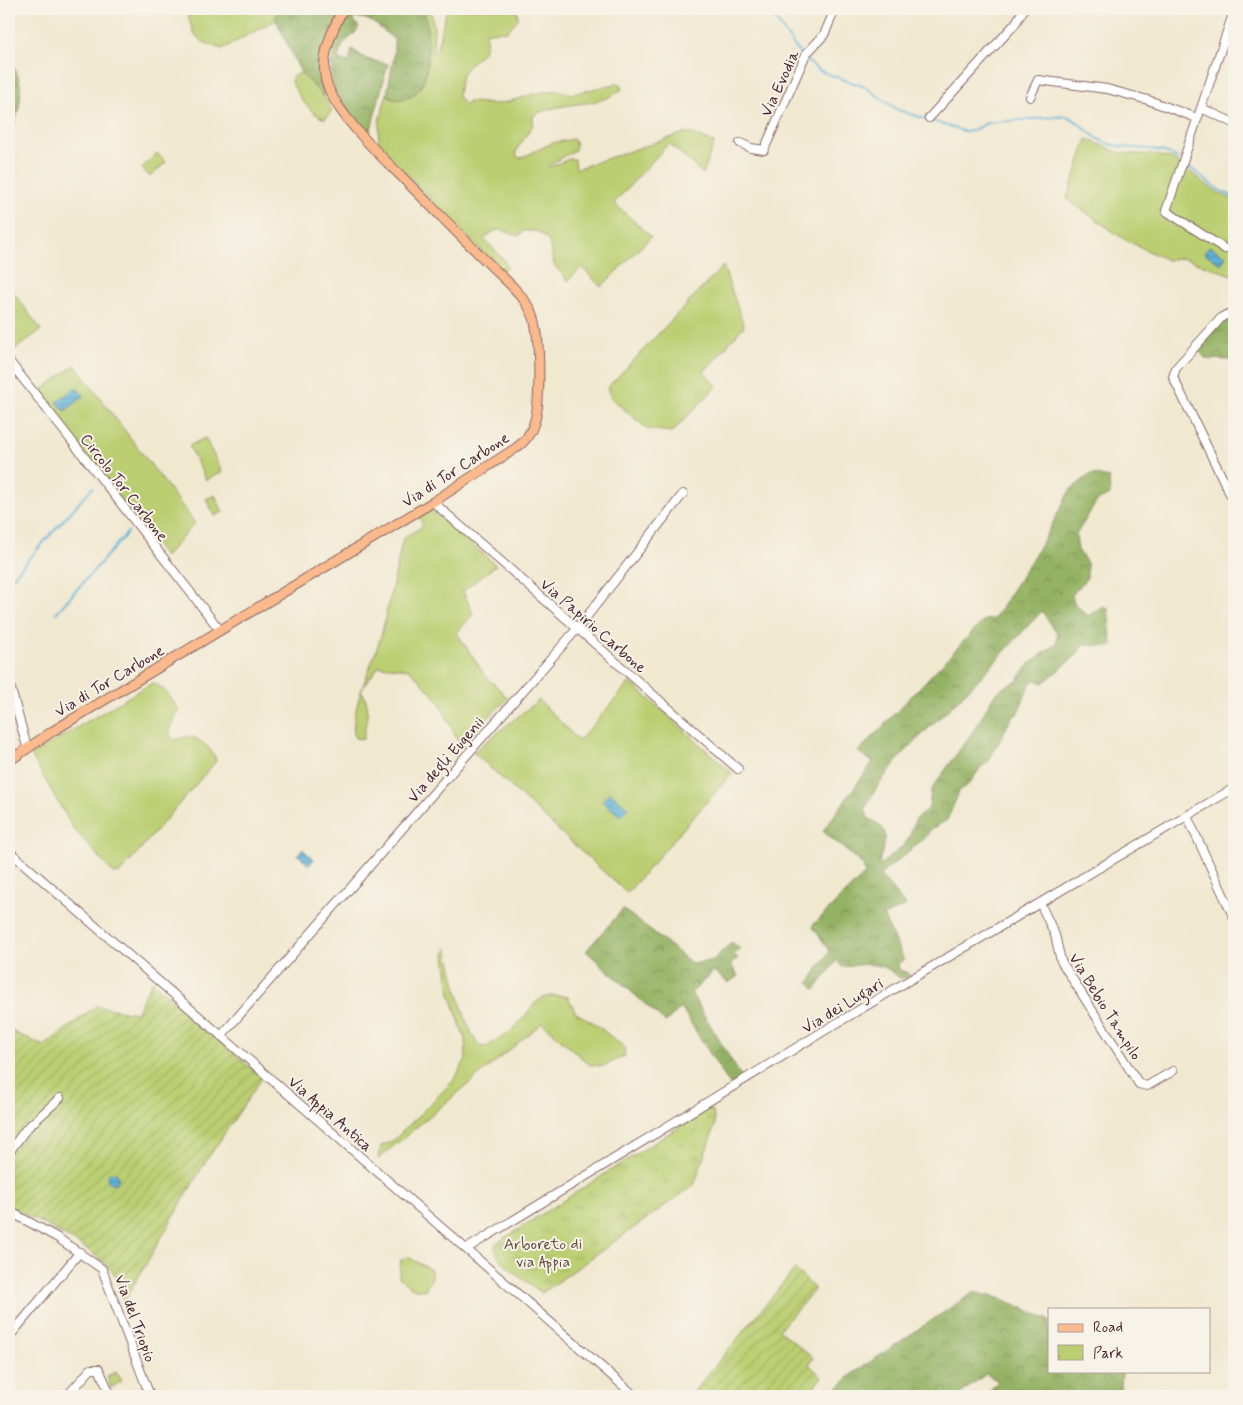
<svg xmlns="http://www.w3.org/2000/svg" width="1243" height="1405" viewBox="0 0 1243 1405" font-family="Mynerve,sans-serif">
	<defs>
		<pattern id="forest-crowns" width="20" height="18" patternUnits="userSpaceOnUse" patternTransform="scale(1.25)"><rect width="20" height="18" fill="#94b264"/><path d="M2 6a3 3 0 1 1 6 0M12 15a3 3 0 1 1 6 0" fill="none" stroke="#7b9053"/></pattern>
		<pattern id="park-tufts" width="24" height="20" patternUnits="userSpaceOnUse" patternTransform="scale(1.25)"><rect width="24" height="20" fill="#bbcf72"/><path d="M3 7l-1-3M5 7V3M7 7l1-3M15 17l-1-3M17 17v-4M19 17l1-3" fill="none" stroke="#a2b163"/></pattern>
		<pattern id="garden-furrows" width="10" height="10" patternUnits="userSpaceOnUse" patternTransform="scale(1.25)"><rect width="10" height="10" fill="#bbcf72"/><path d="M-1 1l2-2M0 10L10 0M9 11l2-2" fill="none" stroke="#a2b163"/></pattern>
		<pattern id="water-rules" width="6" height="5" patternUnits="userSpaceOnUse" patternTransform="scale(1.25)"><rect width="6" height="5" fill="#5eb3db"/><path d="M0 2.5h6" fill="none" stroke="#5091b2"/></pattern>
	</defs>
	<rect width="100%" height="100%" fill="#f7f3e8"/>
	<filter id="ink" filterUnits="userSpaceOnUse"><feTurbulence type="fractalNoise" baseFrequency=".02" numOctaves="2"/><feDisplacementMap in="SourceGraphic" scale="10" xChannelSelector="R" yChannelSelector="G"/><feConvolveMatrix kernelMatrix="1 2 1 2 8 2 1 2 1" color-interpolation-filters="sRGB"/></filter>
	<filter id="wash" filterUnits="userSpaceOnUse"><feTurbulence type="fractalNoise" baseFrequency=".0096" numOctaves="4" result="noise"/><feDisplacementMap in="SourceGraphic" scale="20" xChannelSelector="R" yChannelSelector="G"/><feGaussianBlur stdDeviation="1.12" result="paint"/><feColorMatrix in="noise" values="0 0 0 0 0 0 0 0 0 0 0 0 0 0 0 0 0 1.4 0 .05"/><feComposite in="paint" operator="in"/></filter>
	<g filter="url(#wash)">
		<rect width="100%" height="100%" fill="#f1e8d0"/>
		<path fill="#bbcf72" stroke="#82774e" d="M146 9H281L276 14V20L222 49C195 40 196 40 187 13Z
			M424 9 431 11 434 29 433 50 436 51 446 12 453 9H517L518 19 507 31 489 32 485 34C492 54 471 58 463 73 460 79 459 89 458 96L465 106 468 102C480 102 496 106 507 102 526 97 553 85 571 94L619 83 622 89C601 109 557 100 533 116V125L516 151 517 157 521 158 552 143 573 139 576 144 575 150 549 165V167L569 159H575L576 169 687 132 714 143 703 174 669 143 614 203 651 237 601 287 582 267 568 281 554 265 549 241 537 231H524L518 236C500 230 500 225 484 239L504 260 507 267 502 272 378 145 380 116 383 113 382 111 387 94 393 100 427 31Z
			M301 73 324 97 332 111 325 119C309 114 298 94 291 81L293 76Z
			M1087 139 1120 153 1157 155 1173 159 1218 193 1234 200V276L1184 258 1167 260 1124 239 1067 199Z
			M157 153 166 162 150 177 142 168Z
			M723 266 744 326 704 372 717 386 672 432 647 429 611 398 607 388Z
			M9 286 41 330 14 350 9 345Z
			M75 365 195 523 165 557 38 393Z
			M205 438 222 472 206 480 189 446Z
			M215 495 223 512 215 516 206 499Z
			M431 510 496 565 463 591 473 614 457 633 484 674 508 698 460 746 439 701 409 669 379 666 361 690C372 706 366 720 363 739L355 738C347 715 374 661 381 636 389 603 396 570 403 538L423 526 419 516Z
			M630 682 732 773 627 893 473 752 539 700 579 741Z
			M152 683C166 687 172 700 179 711 174 720 164 731 174 740 179 739 186 736 191 737 200 738 215 752 216 761L120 873 114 874 73 828 31 755Z
			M447 948C454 974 463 1027 480 1046L486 1047C496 1040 508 1035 515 1027 536 1007 533 991 568 997L576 1013 594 1023 624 1047 625 1056 603 1066 590 1065 542 1023 378 1159 381 1146 394 1140 454 1080 466 1059 465 1039 450 994 445 954Z
			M408 1257 431 1270 432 1278 425 1290C413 1290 407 1285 399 1277L401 1260Z
			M116 1372 122 1381 111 1388 107 1376Z"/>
		<path fill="url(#forest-crowns)" stroke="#6f6848" fill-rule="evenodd" d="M281 9H341L322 80 324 97 301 73 276 20V14Z
			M351 9 425 10C428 32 435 89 408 98 398 101 394 100 387 94L394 56V39C381 30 368 13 352 19L359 27C350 43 342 36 338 60L349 62 352 49 366 59 388 64 370 133 365 131C356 120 346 109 339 97 322 69 335 34 351 9Z
			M9 62C29 82 19 114 9 138Z
			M1226 315 1234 320V360L1206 359 1196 347Z
			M1091 474 1109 478 1110 495 1097 501 1076 535 1078 550 1087 563V578L1072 595 1074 602 1088 616 1103 606 1108 608 1112 646 1082 645 1078 654 1043 683 1036 680 1031 682 1017 714 1012 717 989 761 981 767 969 784 960 790 947 820 930 830 926 837 880 875 906 906 883 916 904 960 898 963 899 970 908 973V978H899C883 960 863 964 842 967L837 960 815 990 809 983 830 951 812 926 865 874 863 865 823 831 873 762 858 752 984 620 994 619 1045 538 1070 490ZM1042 611 1057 634V643L1029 664 1016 682 1006 686 994 695 976 727 931 790 929 808 915 820 909 838 903 846 879 866C882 842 896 831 868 818L865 809C885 765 927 731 961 697 989 670 1015 639 1042 611Z
			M623 909 693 964 713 960 732 942 740 949 734 954 738 958 731 964 738 976 728 983 714 971 691 993 742 1078 730 1085 681 1008 665 1022 586 951Z
			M974 1292 1003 1299 1049 1320V1371H1122L1121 1391 1116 1396H986L998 1381 986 1374 958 1396H830L852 1374Z"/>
		<path fill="url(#park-tufts)" stroke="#82774e" d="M707 1109 713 1111 715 1125 694 1185 542 1293C529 1283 492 1261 495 1244Z"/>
		<path fill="url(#garden-furrows)" stroke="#82774e" d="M152 981 262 1078 204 1164 124 1302C121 1294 119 1284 115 1276 103 1251 34 1220 9 1206V1030L44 1046 96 1006 136 1013Z
			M795 1269 815 1289 779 1330 813 1358 809 1364 822 1377 806 1396H690Z"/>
		<path fill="url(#water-rules)" stroke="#546983" d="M1209 246 1226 256 1221 264 1204 253Z
			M76 387 84 396 65 411 57 402Z
			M610 792 628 808 620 816 602 801Z
			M302 849 314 859 309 865 298 855Z
			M107.5 1178a5.5 5.5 0 1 1 11 0a5.5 5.5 0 1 1-11 0Z"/>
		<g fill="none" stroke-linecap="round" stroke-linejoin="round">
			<path stroke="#5eb3db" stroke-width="2" d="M768 9 803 58
				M807 61 820 71 865 87 898 110 963 131H972L987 123 1067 116C1080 121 1089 135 1102 141 1126 153 1159 143 1180 160
				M1184 163 1220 191 1234 197
				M9 581 93 487
				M56 613 128 532"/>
		</g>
	</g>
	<g filter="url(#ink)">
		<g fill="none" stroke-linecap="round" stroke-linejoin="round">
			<defs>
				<path id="minor" d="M1234 11 1201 108 1234 123
					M1030 97 1038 80 1107 89 1148 100 1197 118
					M1201 108 1166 211 1225 249
					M929 118 1015 24 1024 9
					M740 143 751 148 764 150 806 54 824 35 835 9
					M1234 316 1228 314 1222 317 1176 368 1173 377 1234 502
					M9 361 220 630
					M433 502 738 769
					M9 682 27 747
					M1187 816 1234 918
					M9 851 635 1396
					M1040 903 1055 935 1061 961 1139 1084 1147 1086 1173 1071
					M221 1036 577 629 683 494
					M9 1152 26 1129 60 1098
					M9 1211 58 1238 102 1269 150 1396
					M466 1249 832 1026 1234 788
					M9 1337 80 1252
					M9 1393 13 1396
					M67 1396 91 1369H99L111 1396"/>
				<path id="major" d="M9 761 53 731 433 502 516 448C525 442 531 433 534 423 541 404 540 338 534 318 530 305 521 296 512 286 476 252 442 217 407 182 383 158 335 114 326 81 320 57 332 30 343 9"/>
			</defs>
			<use href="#minor" stroke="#846565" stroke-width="10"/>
			<use href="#major" stroke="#846565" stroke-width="11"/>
			<use href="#minor" stroke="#fff" stroke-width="8"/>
			<use href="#major" stroke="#fbba8d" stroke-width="9"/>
		</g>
	</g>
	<g text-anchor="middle" stroke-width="4" stroke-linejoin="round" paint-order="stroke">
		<g font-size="16" fill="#4a1f2b" stroke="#f7f3e8">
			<text transform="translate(779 83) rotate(-65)" y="6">Via Evodia</text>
			<text transform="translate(455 469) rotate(-33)" y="6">Via di Tor Carbone</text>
			<text transform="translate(125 487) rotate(52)" y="6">Circolo Tor Carbone</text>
			<text transform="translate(594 625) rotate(41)" y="6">Via Papirio Carbone</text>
			<text transform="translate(109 680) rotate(-31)" y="6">Via di Tor Carbone</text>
			<text transform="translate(445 759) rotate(-49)" y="6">Via degli Eugenii</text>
			<text transform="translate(842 1005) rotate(-31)" y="6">Via dei Lugari</text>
			<text transform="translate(1106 1006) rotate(58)" y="6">Via Bebio Tampilo</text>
			<text transform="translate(331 1113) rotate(41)" y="6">Via Appia Antica</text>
			<text transform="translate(136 1318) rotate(70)" y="6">Via del Triopio</text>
		</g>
		<g font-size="16" fill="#664b3d" stroke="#f7f3e8">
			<text x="543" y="1249">Arboreto di<tspan x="543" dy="18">via Appia</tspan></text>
		</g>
	</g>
	<rect width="1243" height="1405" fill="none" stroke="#f7f3e8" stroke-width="30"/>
	<rect x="1048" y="1308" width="162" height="65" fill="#f7f3e8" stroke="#b29e9c"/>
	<rect x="1058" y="1324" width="25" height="8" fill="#fbba8d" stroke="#b29e9c"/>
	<text x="1093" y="1332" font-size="15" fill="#4a1f2b">Road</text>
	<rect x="1058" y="1345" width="25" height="15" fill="url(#park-tufts)" stroke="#b29e9c"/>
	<text x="1093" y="1358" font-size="15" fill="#4a1f2b">Park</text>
</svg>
